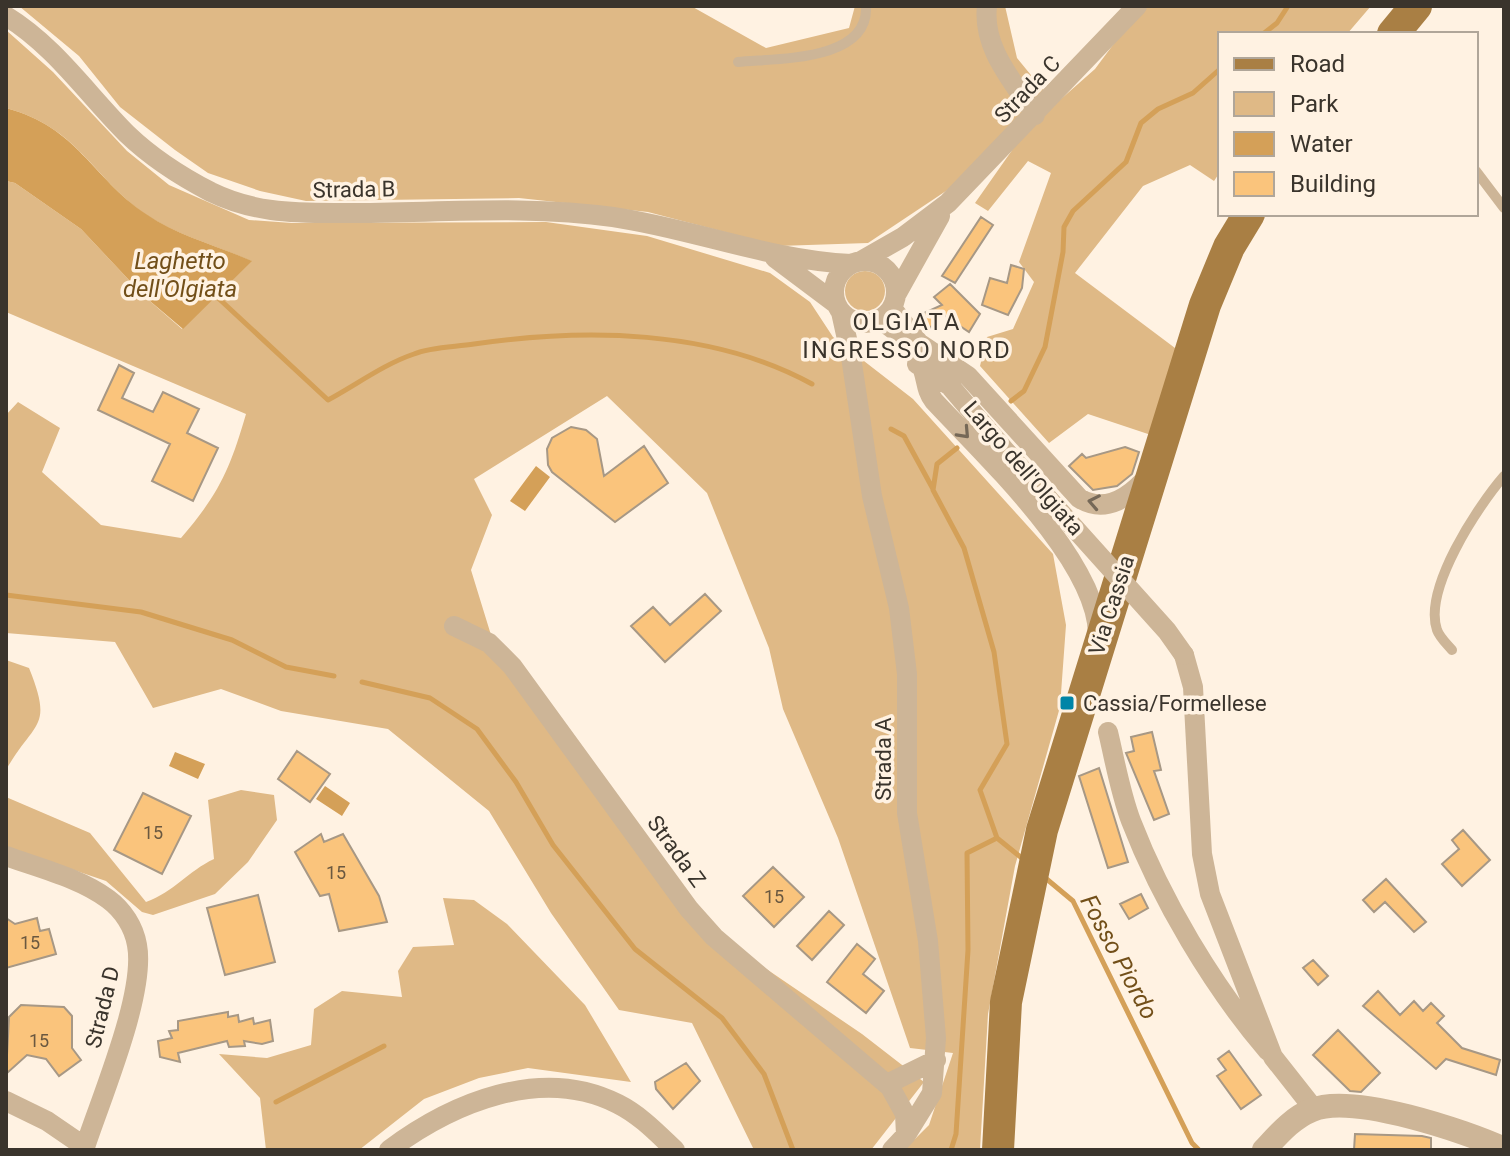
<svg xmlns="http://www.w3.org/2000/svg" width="1510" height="1156" viewBox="0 0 1510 1156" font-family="Roboto,sans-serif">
	<rect width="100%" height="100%" fill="#fff2e2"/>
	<path fill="#dfb986" d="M19 6H691L766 48 849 28 855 6H1005L1017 58 1044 91 949 189 868 243 778 246 648 212 519 198 306 201 260 191 208 173 175 150 120 107 79 56Z
		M1142 6H1371L1347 34H1220V172L1214 181 1190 165 1143 186 1075 273 1179 351 1151 435 1088 414 1049 443 980 366 987 337 1013 329 1034 282 1019 262 1051 173 1028 161 988 211 975 203 1027 129 1095 69Z
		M6 30 53 72 127 151 169 185 249 220 292 223 546 222 647 236 770 273 810 302 833 337 913 399 1053 554 1066 625 1060 707 1015 866 988 1014 980 1150H904L929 1125 953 1053 910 1048 838 838 783 709 769 648 707 493 607 396 474 479 492 515 471 570 495 648 703 926 862 1034 924 1082 871 1150H754L692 1023 619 1010 551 913 489 811 388 729 281 711 221 689 153 708 115 642 6 633V415L18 402 60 428 42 472 101 525 181 538C219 494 230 469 246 414L6 312V181L15 183 81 229 144 296 182 329 251 261C216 245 178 236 145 214 91 176 79 128 6 108Z
		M845 291a20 20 0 1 1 40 0a20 20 0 1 1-40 0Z
		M6 660 29 668C54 730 34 720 6 770Z
		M241 790 274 795 277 820 248 862 215 894 153 915 142 912 106 881 6 847V797L90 833 146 902C174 892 188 871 214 859L208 800Z
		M443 898 474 900 507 924 585 1005 631 1082 528 1068 479 1078 424 1099 359 1150H266L260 1098 219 1054 267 1058 311 1045 314 1009 342 991 402 997 398 971 413 947 454 945Z"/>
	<path fill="#d4a058" d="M6 108C79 128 91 177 146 214 178 236 216 245 252 261L183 329 144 296 81 229 15 183 6 181Z
		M536 466 550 477 525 511 510 501Z
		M175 752 205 764 198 779 169 766Z
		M325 786 350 803 342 816 316 799Z"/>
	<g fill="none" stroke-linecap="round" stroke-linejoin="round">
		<path stroke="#d4a058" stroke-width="5" d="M1263 34 1277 23 1288 6
			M216 296 328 400C356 385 384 364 414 354 431 347 455 347 474 344 584 328 712 329 812 384
			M1011 401 1024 391 1045 347 1063 252 1064 227 1073 211 1126 162 1141 123 1158 109 1193 93 1220 69
			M891 429 904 436 933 489
			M957 448 937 464 933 490 964 548 994 652 1007 744 980 790 997 838 1023 859
			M6 595 141 612 232 640 286 667 334 676
			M362 682 430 698 477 729 516 782 553 845 635 949 722 1018 764 1074 793 1150
			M1043 876 1073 901 1192 1143 1199 1150
			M276 1102 384 1046
			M951 1150 956 1134 968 950 967 853 997 838"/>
	</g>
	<path fill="#fac47c" stroke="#a79885" stroke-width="2" d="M981 217 993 225 955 283 942 276Z
		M1011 265 1024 269 1022 288 1008 315 982 305 990 278 1007 283Z
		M950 284 980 314 969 332 942 314 930 328H925L919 322 922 314 942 305 934 297Z
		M119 365 134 373 122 398 153 412 163 392 199 409 187 433 218 448 193 501 152 481 170 444 98 410Z
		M571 427 586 430 597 439 604 476 644 446 668 483 615 522 552 472 548 465 547 449 552 438Z
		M1125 447 1139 452 1132 474 1117 486 1093 490 1069 466 1082 454 1086 458Z
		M705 594 721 611 665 662 631 626 653 607 670 625Z
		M1152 732 1161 770 1154 771 1169 814 1154 820 1126 753 1134 751 1131 737Z
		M297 751 330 774 310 802 278 779Z
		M1099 768 1128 862 1108 868 1079 776Z
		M143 793 191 816 162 874 114 850Z
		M1463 830 1490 860 1462 886 1442 864 1459 849 1452 840Z
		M321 834 324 842 343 834 379 896 387 922 339 931 329 894 320 896 295 852Z
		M773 867 804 897 774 927 743 896Z
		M1386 879 1426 922 1414 932 1385 902 1374 912 1363 900Z
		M1141 894 1148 908 1129 919 1120 904Z
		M258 895 275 962 225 975 207 908Z
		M829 911 844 925 812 960 797 946Z
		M6 918 15 924 37 918 40 931 49 929 56 954 6 968Z
		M857 944 875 959 863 974 884 991 866 1013 827 982Z
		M1313 960 1328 976 1318 985 1303 968Z
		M1378 991 1400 1015 1414 1001 1423 1011 1431 1003 1444 1016 1437 1023 1462 1048 1500 1060 1496 1075 1446 1059 1436 1069 1363 1006Z
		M21 1005 64 1007 72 1016V1048L81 1060 59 1076 46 1059 27 1055 6 1074 9 1017Z
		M228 1012V1017L238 1015 239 1022 253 1018 254 1024 270 1020 273 1041 262 1044 244 1041 245 1046 229 1047 227 1041 178 1053 180 1062 160 1057 158 1041 172 1038 169 1031 178 1030V1021Z
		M1338 1030 1380 1073 1361 1092 1350 1091 1313 1055Z
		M1229 1051 1261 1095 1241 1109 1217 1076 1226 1070 1218 1059Z
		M686 1063 700 1081 673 1109 656 1089 655 1082Z
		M1355 1134 1422 1136 1431 1138V1150H1354Z"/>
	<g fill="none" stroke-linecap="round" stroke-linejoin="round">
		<path stroke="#cdb597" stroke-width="10" d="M738 62C776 58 869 62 866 6
			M1476 171 1504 208
			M1452 650C1447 644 1440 638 1437 630 1423 589 1478 506 1504 476"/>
		<path stroke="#cdb597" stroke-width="20" d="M987 6C982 48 1013 81 1035 115
			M6 16C55 46 87 94 127 134 152 158 180 176 211 192 252 212 290 213 335 213 427 214 522 204 613 217 694 229 769 260 851 264
			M775 258 835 303
			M834 292a31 31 0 1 1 62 0a31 31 0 1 1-62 0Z
			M861 261 903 237 948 203 1137 6
			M897 293 940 216
			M892 308 919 343 968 376 1079 498C1106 515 1131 496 1149 475
			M841 312 851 357 872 496 899 608 907 674V813L928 941 936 1038 932 1093 906 1135 892 1150
			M880 320C897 330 916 350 923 370 927 381 926 391 934 401 983 454 1097 560 1098 634
			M917 364 950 386 1007 453
			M454 626 489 643 512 666 689 909 714 937 890 1087 905 1114 906 1135
			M1184 655 1193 687 1202 854 1210 894 1273 1057 1314 1109
			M1108 732C1115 761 1120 792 1131 821 1161 899 1213 987 1268 1051
			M6 856C39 868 80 878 108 899 123 910 134 927 137 945 146 993 101 1098 85 1147L47 1121 6 1101
			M887 1084 936 1060
			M389 1150C452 1103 541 1065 618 1104 640 1115 657 1133 675 1150"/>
		<path stroke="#cdb597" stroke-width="24" d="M1264 1150C1278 1135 1292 1118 1312 1110 1352 1093 1465 1131 1504 1149"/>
		<path stroke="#a97f44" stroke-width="32" d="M1393 34 1416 6
			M998 1150 1006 1002 1042 830 1205 305 1229 247 1249 214"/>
		<path stroke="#cdb597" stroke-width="20" d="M1007 453 1167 631 1184 655"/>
	</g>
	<defs><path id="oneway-chevron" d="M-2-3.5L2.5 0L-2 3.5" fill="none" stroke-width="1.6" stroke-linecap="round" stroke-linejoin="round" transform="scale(2)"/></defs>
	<g stroke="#756857">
		<use href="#oneway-chevron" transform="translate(964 433) rotate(47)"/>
		<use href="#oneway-chevron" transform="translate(1094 502) rotate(-169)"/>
	</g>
	<rect fill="#0085a7" stroke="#fff2e2" stroke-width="3" x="1059" y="695" width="16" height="16" rx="4"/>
	<g text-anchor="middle" stroke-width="7" stroke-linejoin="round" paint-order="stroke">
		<g font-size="18" fill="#6a5840">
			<text x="153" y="839">15</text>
			<text x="336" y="879">15</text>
			<text x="774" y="903">15</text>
			<text x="30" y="949">15</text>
			<text x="39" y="1047">15</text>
		</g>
		<g font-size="22" fill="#3a342c" stroke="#fff2e2">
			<text transform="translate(1027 89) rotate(-46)" y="8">Strada C</text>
			<text transform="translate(354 189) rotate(-1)" y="8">Strada B</text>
			<text transform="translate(1024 468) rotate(49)" y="8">Largo dell'Olgiata</text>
			<text transform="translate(1111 605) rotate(-72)" y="8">Via Cassia</text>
			<text transform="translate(883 759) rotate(-90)" y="8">Strada A</text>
			<text transform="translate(677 851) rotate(54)" y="8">Strada Z</text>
			<text transform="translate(102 1007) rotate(-76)" y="8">Strada D</text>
		</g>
		<g font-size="22" fill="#3a342c" stroke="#fff2e2" text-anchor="start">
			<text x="1083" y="711">Cassia/Formellese</text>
		</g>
		<g font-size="24" font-style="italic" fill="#724f19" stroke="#fff2e2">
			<text x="180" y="269">Laghetto<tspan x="180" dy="28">dell'Olgiata</tspan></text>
			<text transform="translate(1119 957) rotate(62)" y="8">Fosso Piordo</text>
		</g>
		<g font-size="24" letter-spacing="2" fill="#3a342c" stroke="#fff2e2">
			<text x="907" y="330">OLGIATA<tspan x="907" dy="28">INGRESSO NORD</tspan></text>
		</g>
	</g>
	<rect width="1510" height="1156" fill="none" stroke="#3a342c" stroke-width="16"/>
	<rect x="1218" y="32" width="260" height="184" fill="#fff2e2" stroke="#b0a699" stroke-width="2"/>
	<rect x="1234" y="58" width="40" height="12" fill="#a97f44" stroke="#b0a699" stroke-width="2"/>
	<text x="1290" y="72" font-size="24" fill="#3a342c">Road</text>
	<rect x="1234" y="92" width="40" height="24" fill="#dfb986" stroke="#b0a699" stroke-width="2"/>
	<text x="1290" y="112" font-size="24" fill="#3a342c">Park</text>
	<rect x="1234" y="132" width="40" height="24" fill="#d4a058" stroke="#b0a699" stroke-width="2"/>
	<text x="1290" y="152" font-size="24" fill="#3a342c">Water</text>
	<rect x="1234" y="172" width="40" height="24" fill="#fac47c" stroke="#b0a699" stroke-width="2"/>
	<text x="1290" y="192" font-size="24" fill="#3a342c">Building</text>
</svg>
